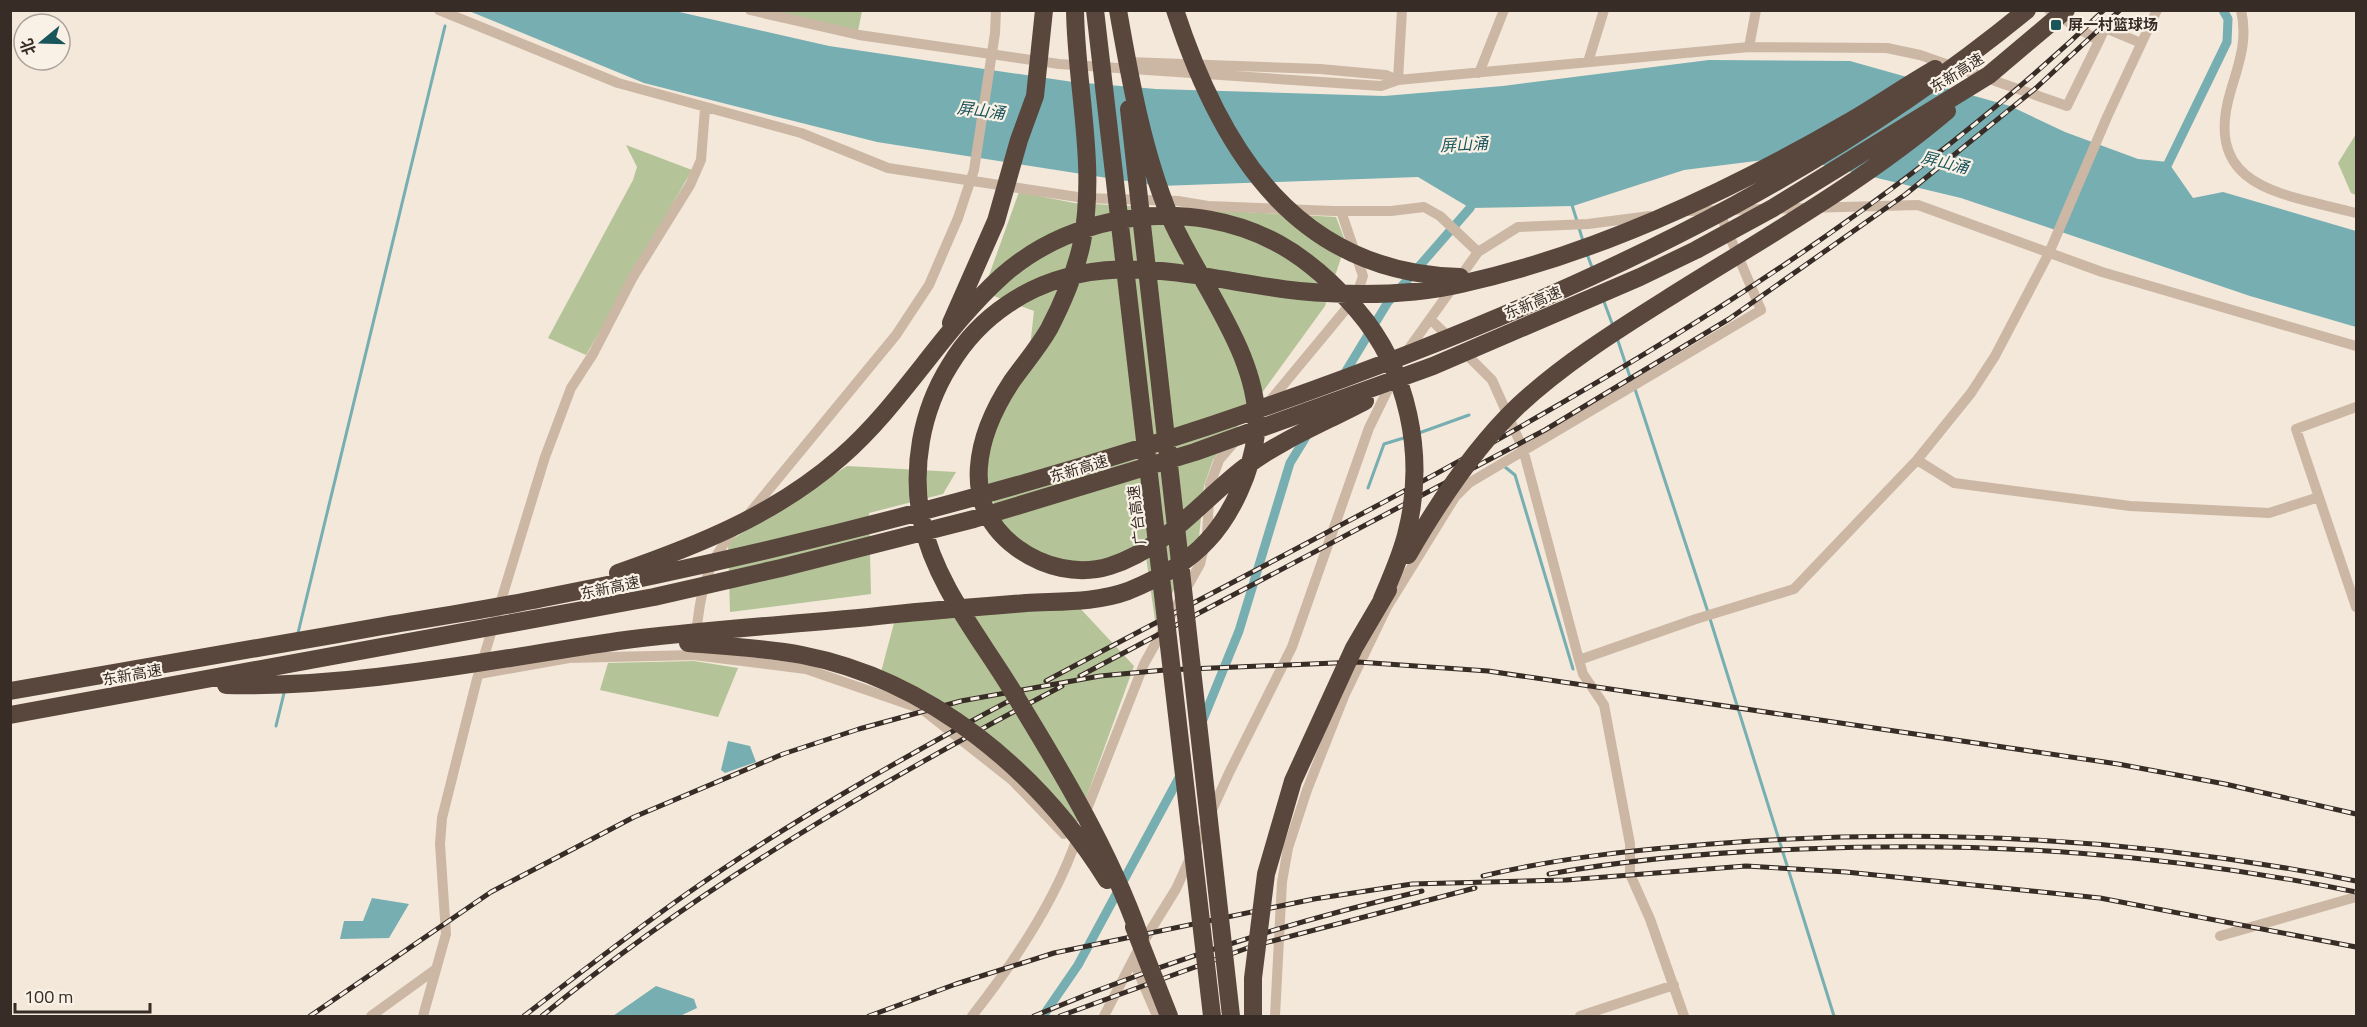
<svg xmlns="http://www.w3.org/2000/svg" width="2367" height="1027" viewBox="0 0 2367 1027" font-family="'Titillium Web','Noto Sans SC',sans-serif">
	<rect width="100%" height="100%" fill="#f3e8d9"/>
	<path fill="#b4c398" d="M772 11H862L858 31Z
		M2356 134V195L2351 193 2338 163Z
		M626 145 692 170 586 355 548 338 633 180 637 167Z
		M1019 192 1074 203 1336 217 1346 243 1325 306 1213 460 1204 486 1199 538 1156 627 1146 557 1069 564 1023 547 1000 524 984 471 995 422 1027 374 1034 311 983 292Z
		M847 466 956 472 943 494 869 513 871 594 730 612 728 542Z
		M1077 605 1134 666 1077 823 1001 745 881 672 898 608Z
		M694 661 738 668 718 717 600 690 608 663Z"/>
	<path fill="#76aeb2" d="M469 11H675L829 46 1073 82 1156 89 1384 96 1503 86 1709 60 1850 61 2010 106 2065 132 2138 159 2168 162 2193 198 2223 192 2356 231V327L2250 296 1961 198 1789 157 1684 170 1573 206 1470 208 1418 177 1159 186 877 142 644 83Z
		M728 741 750 746 756 762 725 773 721 770Z
		M372 898 409 904 389 938 340 939 344 921H363Z
		M656 986 694 999 697 1008 680 1016H613Z"/>
	<g fill="none" stroke-linecap="round" stroke-linejoin="round">
		<path stroke="#76aeb2" stroke-width="3" d="M1571 202 1577 221
			M1579 228 1583 241
			M1587 254 1593 270
			M1603 299 1613 326
			M1617 338 1632 383
			M1635 389 1706 606 1834 1016
			M1419 433 1469 415
			M1505 467 1515 475 1573 669
			M1368 488 1384 444 1407 437
			M298 633 445 26
			M276 726 285 689"/>
		<path stroke="#76aeb2" stroke-width="9" d="M2164 172 2227 42 2228 19 2223 10
			M1343 376 1388 302 1470 208 1475 198
			M1202 722 1239 631 1290 463 1309 432
			M1043 1016 1078 965 1180 776"/>
		<path stroke="#ccb7a4" stroke-width="10" d="M439 10 618 83 801 133 888 168 1084 198 1178 201 1208 206 1333 211H1391L1424 207 1440 216 1478 252
			M750 10 859 35 1059 64 1381 86 1398 80 1749 47 1887 48 1920 55 2067 106 2099 41
			M2049 10 2099 41 2105 28 2141 43
			M2241 10C2248 40 2239 63 2231 90 2200 190 2286 194 2356 213
			M995 33 996 10
			M1749 47 1756 10
			M1128 62 1320 69 1386 75 1398 80
			M1588 62 1604 10
			M1479 73 1504 10
			M1398 80 1402 10
			M1689 211 1918 205 2102 272 2356 346
			M1430 319 1452 340
			M1463 351 1492 380 1523 449 1579 660 1583 674 1604 705 1630 844V874L1650 919 1684 1016
			M1405 354 1478 252 1518 227 1588 224 1650 216
			M1269 402 1356 297 1363 276 1341 211
			M2356 407 2296 429 2356 607
			M1917 460 1954 483 2130 506 2269 513 2319 497
			M748 515 896 335 929 285 958 218
			M696 638C699 597 706 562 734 531
			M1579 660 1696 619 1794 589 1917 460 1971 393 1995 356 2049 253 2107 117 2157 10
			M479 674 569 658 694 655 806 669 922 709 1012 780 1064 834
			M1085 814 1144 664 1200 564 1207 534 1210 485 1219 460 1237 439
			M2220 936 2356 897
			M1133 960 1157 1016
			M371 1016 436 969
			M423 1016 446 934 440 844 442 818 477 679 545 457 571 388 593 354 633 277 690 185 701 160 705 109
			M972 1016C1013 964 1057 898 1078 835
			M1104 1016 1137 952 1176 889 1229 773 1292 647 1369 428 1393 379
			M1275 1016 1282 882 1288 848 1307 790 1345 694 1387 607 1455 497 1469 483 1761 310 1718 209
			M1580 1016 1674 985"/>
		<defs>
			<path id="rail" d="M1080 676 1545 430 1729 319 1906 194 2036 88 2120 10
				M1046 681C1414 484 1799 303 2104 10
				M1549 874C1632 859 1717 852 1802 849 1992 841 2170 854 2356 892
				M1483 876C1562 857 1644 849 1725 843 1939 827 2147 839 2356 881
				M310 1016 491 892 634 817 783 754 859 729 961 701 1100 676 1165 670 1358 662 1488 671 2118 764 2225 784 2356 814
				M524 1016C577 975 630 934 685 895 792 820 907 755 1022 694
				M542 1016C701 885 880 782 1062 686
				M869 1016 956 984 1054 953 1314 899 1412 884 1566 880 1746 866 1846 872 2100 898 2356 947
				M1034 1016C1160 963 1289 922 1422 891
				M1060 1016 1253 946 1475 888"/>
		</defs>
		<use href="#rail" stroke="#372c26" stroke-width="5"/>
		<use href="#rail" stroke="#faf1e6" stroke-width="3" stroke-dasharray="9" stroke-linecap="butt"/>
		<path stroke="#ccb7a4" stroke-width="10" d="M958 218 974 170 995 33"/>
		<path stroke="#59463d" stroke-width="18" d="M1075 10C1076 86 1097 166 1082 242 1076 271 1063 302 1049 329 1038 348 1024 364 1012 381 977 434 957 504 1017 548 1043 567 1078 576 1110 566 1165 549 1201 501 1244 468 1280 440 1326 422 1365 401
			M1095 10 1212 1016
			M1175 10C1221 151 1297 273 1460 277
			M1129 109 1231 1016
			M951 323 996 221 1019 140 1035 96 1044 10
			M1408 555C1438 503 1474 448 1518 406 1562 365 1614 332 1665 300 1760 240 1861 184 1947 111
			M618 573C699 545 776 514 841 457 902 404 942 330 1002 276 1075 211 1192 196 1279 244 1308 260 1335 285 1357 310 1408 369 1426 455 1407 531 1402 554 1391 577 1382 599
			M688 643C726 646 765 648 802 655 930 680 1039 771 1107 880
			M226 685C357 688 488 660 618 641 701 630 786 625 869 617 921 611 974 607 1026 603 1060 601 1095 603 1128 591 1155 580 1187 563 1207 541 1232 515 1252 470 1256 434 1264 360 1198 282 1170 217 1143 152 1130 79 1118 10
			M10 691C135 669 259 648 383 626 436 617 490 609 543 598 840 540 1134 462 1416 351 1639 263 1840 163 2027 10
			M10 715 654 597 781 568 974 519 1195 452 1433 366 1640 277 1696 250 1773 208 1989 75 2066 10
			M1134 927 1169 1016
			M1140 937C1109 849 1059 767 1010 687 978 635 935 583 922 522 911 469 921 411 950 365 965 340 984 320 1008 304 1099 242 1200 280 1299 291 1353 296 1409 296 1461 284 1597 254 1728 192 1847 123 1877 106 1905 86 1935 69
			M1253 1016V978L1266 874 1293 781 1354 648 1388 590"/>
	</g>
	<rect fill="#19555b" stroke="#faf1e6" stroke-width="2" x="2050" y="19" width="12" height="12" rx="3"/>
	<g text-anchor="middle" stroke-width="4.5" stroke-linejoin="round" paint-order="stroke">
		<g font-size="15" font-weight="bold" fill="#372c26" stroke="#faf1e6" text-anchor="start">
			<text x="2068" y="30">屏一村篮球场</text>
		</g>
		<g font-size="15" fill="#372c26" stroke="#faf1e6">
			<text transform="translate(1957 73) rotate(-32)" y="5">东新高速</text>
			<text transform="translate(1533 303) rotate(-23)" y="5">东新高速</text>
			<text transform="translate(1079 469) rotate(-17)" y="5">东新高速</text>
			<text transform="translate(1137 515) rotate(-97)" y="5">广台高速</text>
			<text transform="translate(610 588) rotate(-12)" y="5">东新高速</text>
			<text transform="translate(132 675) rotate(-10)" y="5">东新高速</text>
		</g>
		<g font-size="16" font-style="italic" fill="#19555b" stroke="#faf1e6">
			<text transform="translate(981 110) rotate(7)" y="6">屏山涌</text>
			<text transform="translate(1464 144) rotate(-3)" y="6">屏山涌</text>
			<text transform="translate(1945 162) rotate(14)" y="6">屏山涌</text>
		</g>
	</g>
	<rect width="2367" height="1027" fill="none" stroke="#372c26" stroke-width="24"/>
	<g transform="translate(42 42) rotate(251)"><circle r="28" fill="#faf1e6" stroke="#aca299" stroke-width="1.5"/>
	<path d="M0-4.5L10 22L0 15L-10 22Z" fill="#19555b"/>
	<text y="-9" font-size="16" font-weight="bold" text-anchor="middle" fill="#372c26">北</text>
	</g>
	<path d="M15 1003v9h135v-9" fill="none" stroke="#372c26" stroke-width="3"/>
	<text x="24" y="1003" font-size="18" fill="#372c26" stroke="#faf1e6" stroke-width="4.5" paint-order="stroke">100 m</text>
</svg>
